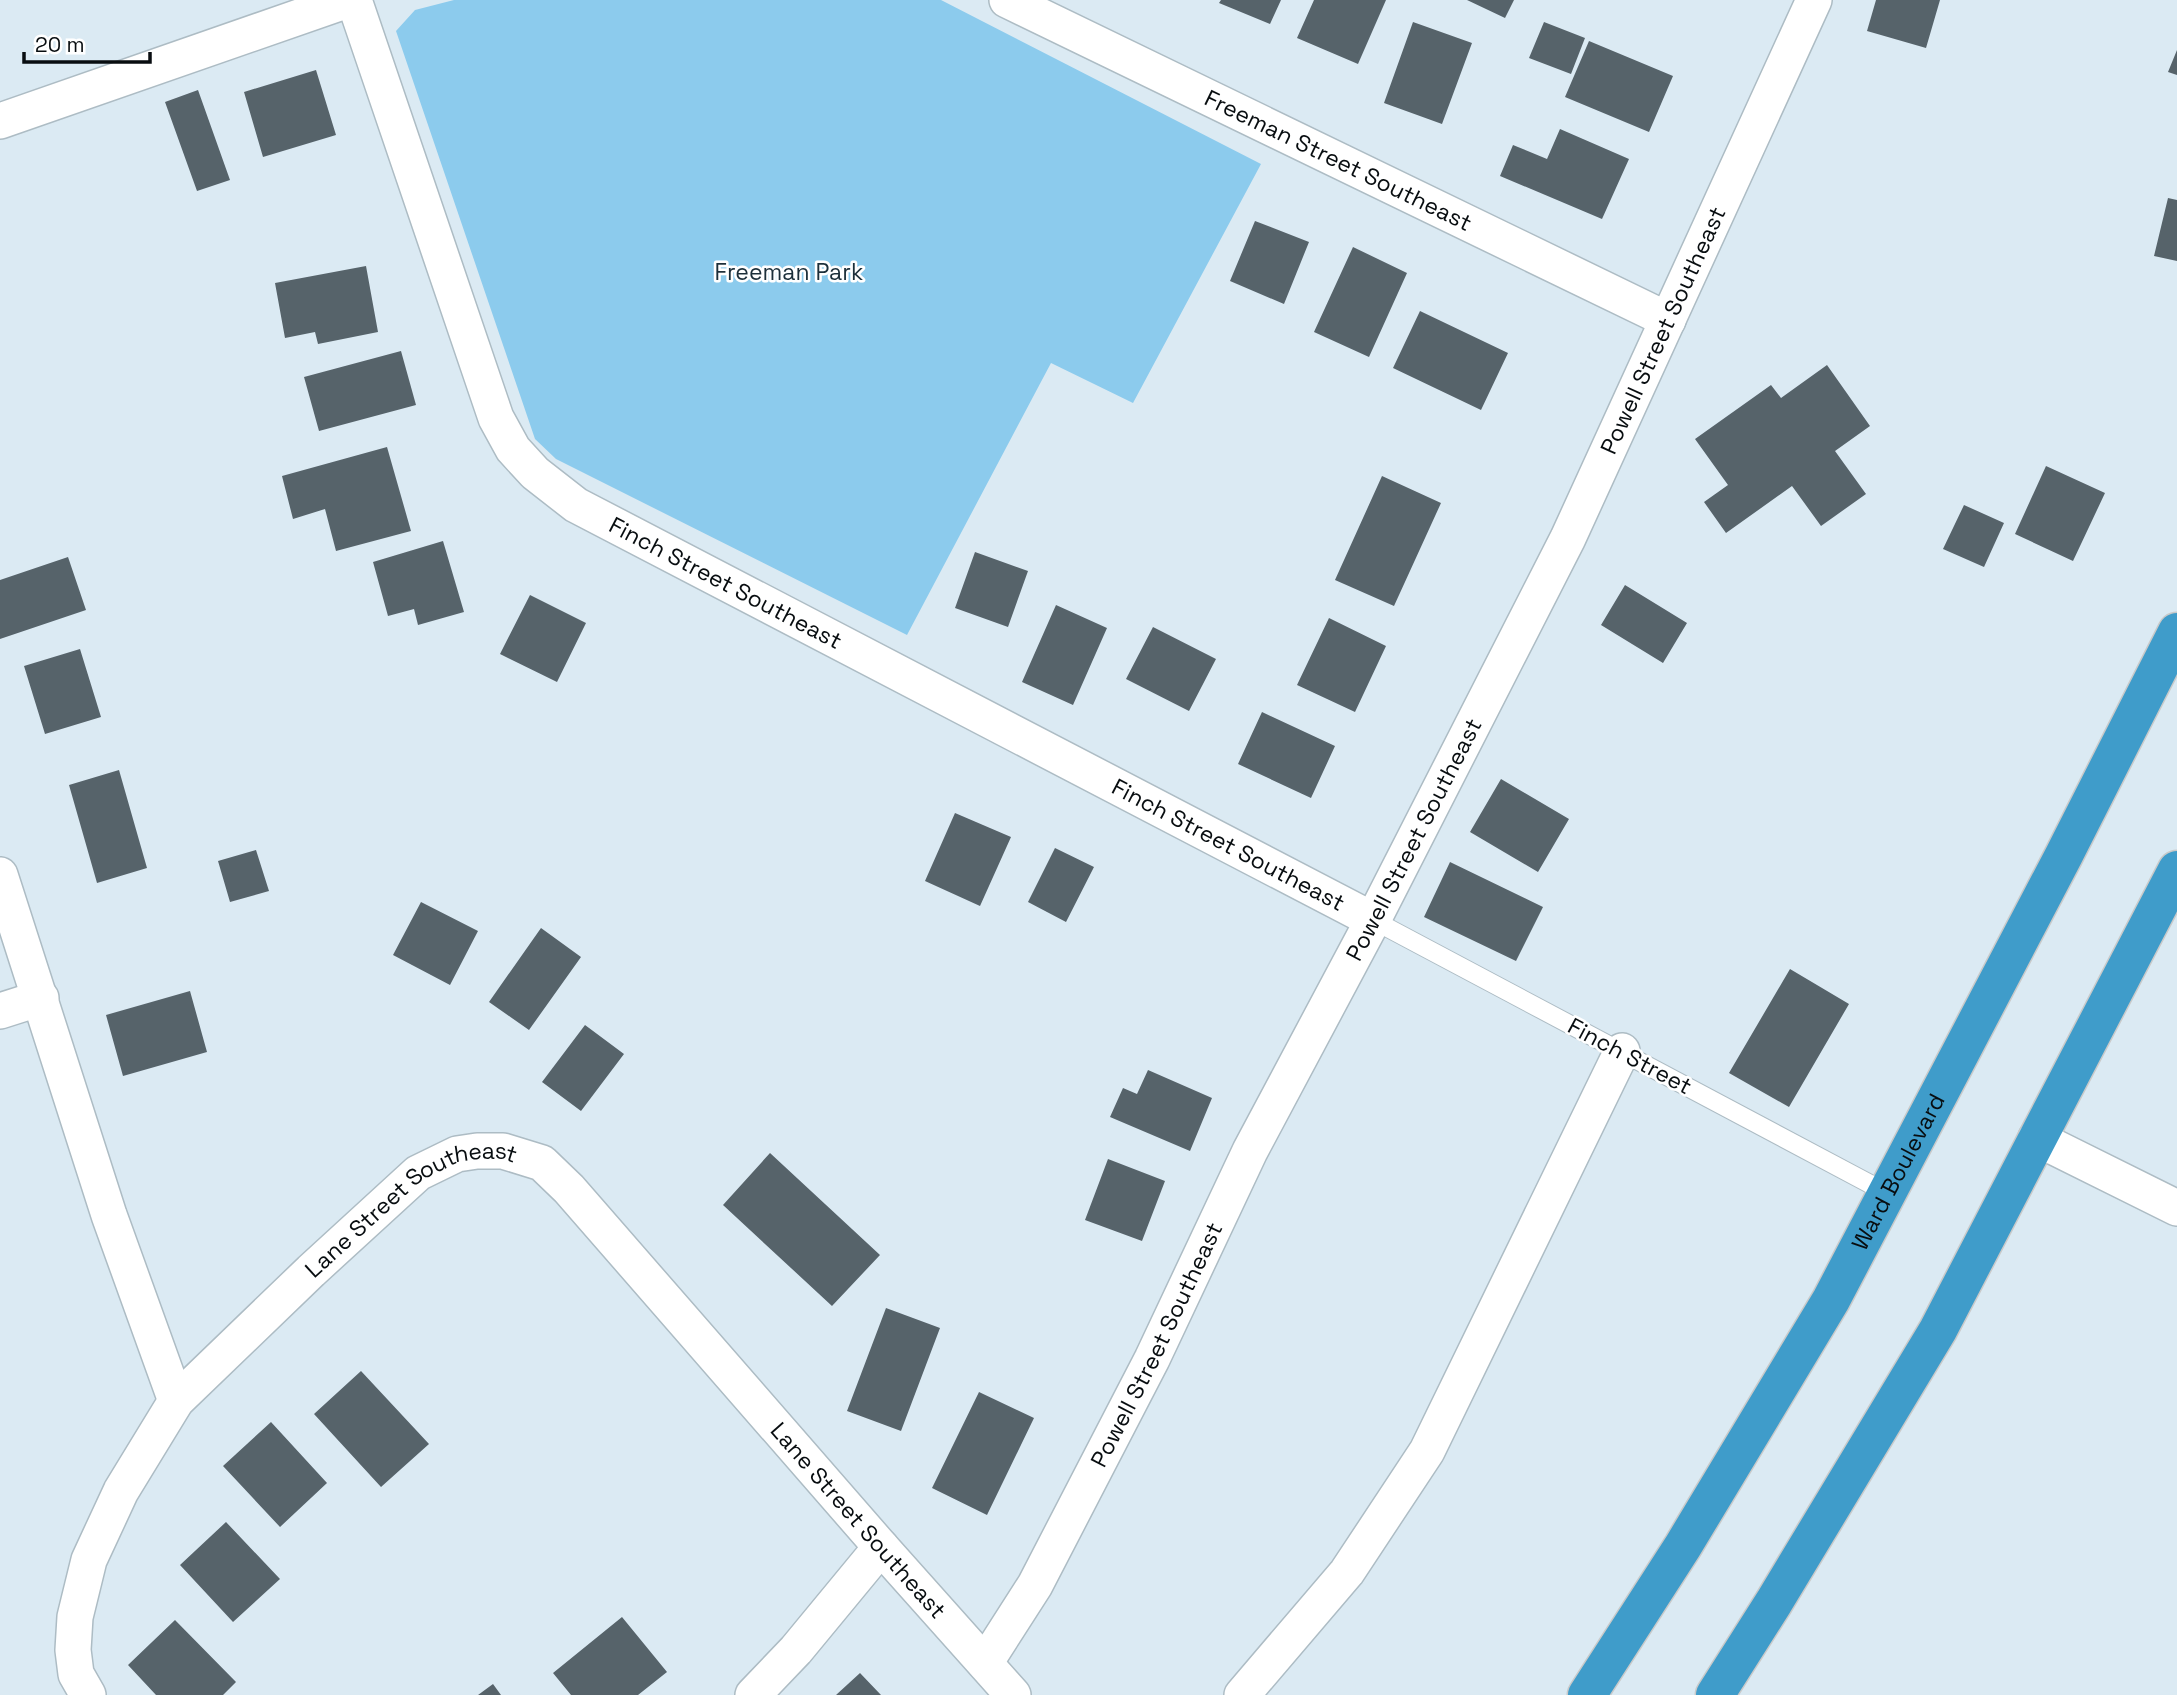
<svg xmlns="http://www.w3.org/2000/svg" width="2177" height="1695" viewBox="0 0 2177 1695" font-family="'Space Grotesk',sans-serif">
	<rect width="100%" height="100%" fill="#dbeaf3"/>
	<path fill="#8ccbed" d="M454 0H941L1261 164 1133 403 1051 363 907 635 556 459 535 439 396 31 415 10Z"/>
	<path fill="#56636a" d="M1221 0H1281L1270 24 1219 3Z
		M1314 0H1386L1358 64 1297 38Z
		M1467 0H1514L1505 18Z
		M1876 0H1940L1926 48 1867 31Z
		M1413 22 1472 43 1442 124 1384 103Z
		M1544 22 1585 38 1571 74 1529 58Z
		M1589 41 1673 76 1649 132 1565 97Z
		M2177 50V75L2168 72Z
		M316 70 336 135 263 157 244 92Z
		M198 90 230 180 197 191 165 102Z
		M1560 129 1629 159 1602 219 1500 176 1513 145 1547 159Z
		M2168 198 2177 200V261L2154 256Z
		M1255 221 1309 242 1284 304 1230 281Z
		M1353 247 1407 273 1369 357 1314 332Z
		M366 266 378 332 318 344 315 332 285 338 275 283Z
		M1420 311 1508 353 1481 410 1393 368Z
		M401 351 416 405 319 431 304 377Z
		M1827 365 1870 426 1835 451 1866 494 1821 526 1792 486 1726 533 1704 502 1728 485 1695 439 1771 385 1781 398Z
		M387 447 411 531 336 551 325 509 293 519 282 476Z
		M2046 466 2105 493 2073 561 2015 534Z
		M1382 476 1441 503 1394 606 1335 580Z
		M1964 505 2004 523 1984 567 1943 549Z
		M443 541 464 612 418 625 414 609 388 616 373 562Z
		M975 552 1028 571 1008 627 955 608Z
		M68 557 86 610 0 639V580Z
		M1625 585 1687 623 1663 663 1601 625Z
		M530 595 586 623 557 682 500 654Z
		M1056 605 1107 628 1073 705 1022 682Z
		M1329 618 1386 646 1355 712 1297 685Z
		M1153 627 1216 659 1189 711 1126 679Z
		M80 649 101 717 45 734 24 666Z
		M1262 712 1335 746 1311 798 1238 764Z
		M119 770 147 868 97 883 69 785Z
		M1501 779 1569 819 1538 872 1470 832Z
		M955 813 1011 837 980 906 925 881Z
		M1055 848 1094 867 1066 922 1028 902Z
		M256 850 269 891 230 902 218 861Z
		M1450 862 1543 907 1516 961 1424 917Z
		M421 902 478 931 450 985 393 955Z
		M541 928 581 957 529 1030 489 1002Z
		M1790 969 1849 1004 1789 1107 1729 1073Z
		M190 991 207 1052 123 1076 106 1015Z
		M585 1025 624 1054 581 1111 542 1082Z
		M1148 1070 1212 1098 1190 1151 1110 1117 1123 1088 1137 1094Z
		M770 1153 880 1255 832 1306 723 1205Z
		M1108 1159 1165 1181 1142 1241 1085 1220Z
		M886 1308 940 1328 901 1431 847 1411Z
		M361 1371 429 1444 381 1487 314 1414Z
		M979 1392 1034 1418 987 1515 932 1488Z
		M271 1422 327 1483 280 1527 223 1466Z
		M226 1522 280 1579 233 1622 180 1565Z
		M622 1617 667 1672 638 1695H571L553 1673Z
		M175 1620 236 1682 223 1695H156L128 1665Z
		M860 1673 881 1695H836Z
		M493 1684 501 1695H478Z"/>
	<g fill="none" stroke-linecap="round" stroke-linejoin="round">
		<defs>
			<path id="lane" d="M1373 920 1887 1193"/>
			<g id="street">
				<path id="s1" d="M354 0 496 418 513 449 535 473 576 505 1373 920"/>
				<path id="s2" d="M1007 0 1668 320"/>
				<path d="M0 121 348 0"/>
				<path d="M0 875 109 1215 176 1401"/>
				<path d="M0 1011 41 998"/>
				<path d="M2036 1138 2177 1208"/>
				<path id="s3" d="M985 1663 1035 1585 1152 1359 1250 1151 1373 920 1568 538 1814 0"/>
				<path id="s4" d="M88 1695 76 1674 73 1650 75 1617 89 1560 121 1491 176 1401 311 1271 418 1173 457 1154 477 1151H503L542 1163 569 1189 881 1547 1013 1695"/>
				<path d="M753 1695 796 1650 881 1547"/>
				<path d="M1242 1695 1347 1572 1427 1451 1622 1051"/>
			</g>
			<g id="highway">
				<path id="s5" d="M1587 1695 1683 1546 1831 1300 2064 855 2177 632"/>
				<path d="M1715 1695 1774 1602 1938 1330 2177 870"/>
			</g>
		</defs>
		<use href="#lane" stroke="#adbcc4" stroke-width="20"/>
		<use href="#street" stroke="#adbcc4" stroke-width="38"/>
		<use href="#highway" stroke="#c9caca" stroke-width="41"/>
		<use href="#lane" stroke="#fff" stroke-width="18"/>
		<use href="#street" stroke="#fff" stroke-width="35"/>
		<use href="#highway" stroke="#3f9cca" stroke-width="38"/>
	</g>
	<g text-anchor="middle" stroke-width="5" stroke-linejoin="round" paint-order="stroke">
		<g font-size="23" fill="#080d10" stroke="#fff">
			<text dy="8" stroke="none"><textPath href="#s2" startOffset="368">Freeman Street Southeast</textPath></text>
			<text dy="8" stroke="none"><textPath href="#s3" startOffset="1496">Powell Street Southeast</textPath></text>
			<text dy="8" stroke="none"><textPath href="#s1" startOffset="730">Finch Street Southeast</textPath></text>
			<text dy="8" stroke="none"><textPath href="#s3" startOffset="929">Powell Street Southeast</textPath></text>
			<text dy="8" stroke="none"><textPath href="#s1" startOffset="1297">Finch Street Southeast</textPath></text>
			<text transform="translate(1630 1056) rotate(28)" y="8">Finch Street</text>
			<text dy="8" stroke="none"><textPath href="#s5" startOffset="609">Ward Boulevard</textPath></text>
			<text dy="8" stroke="none"><textPath href="#s4" startOffset="632">Lane Street Southeast</textPath></text>
			<text dy="8" stroke="none"><textPath href="#s3" startOffset="362">Powell Street Southeast</textPath></text>
			<text dy="8" stroke="none"><textPath href="#s4" startOffset="1262">Lane Street Southeast</textPath></text>
		</g>
		<g font-size="23" fill="#1c2f3a" stroke="#fff">
			<text x="789" y="280">Freeman Park</text>
		</g>
	</g>
	<path d="M24 52v10h126v-10" fill="none" stroke="#080d10" stroke-width="3.5"/>
	<text x="35" y="52" font-size="21" fill="#080d10" stroke="#ffffff" stroke-width="5" paint-order="stroke">20 m</text>
</svg>
